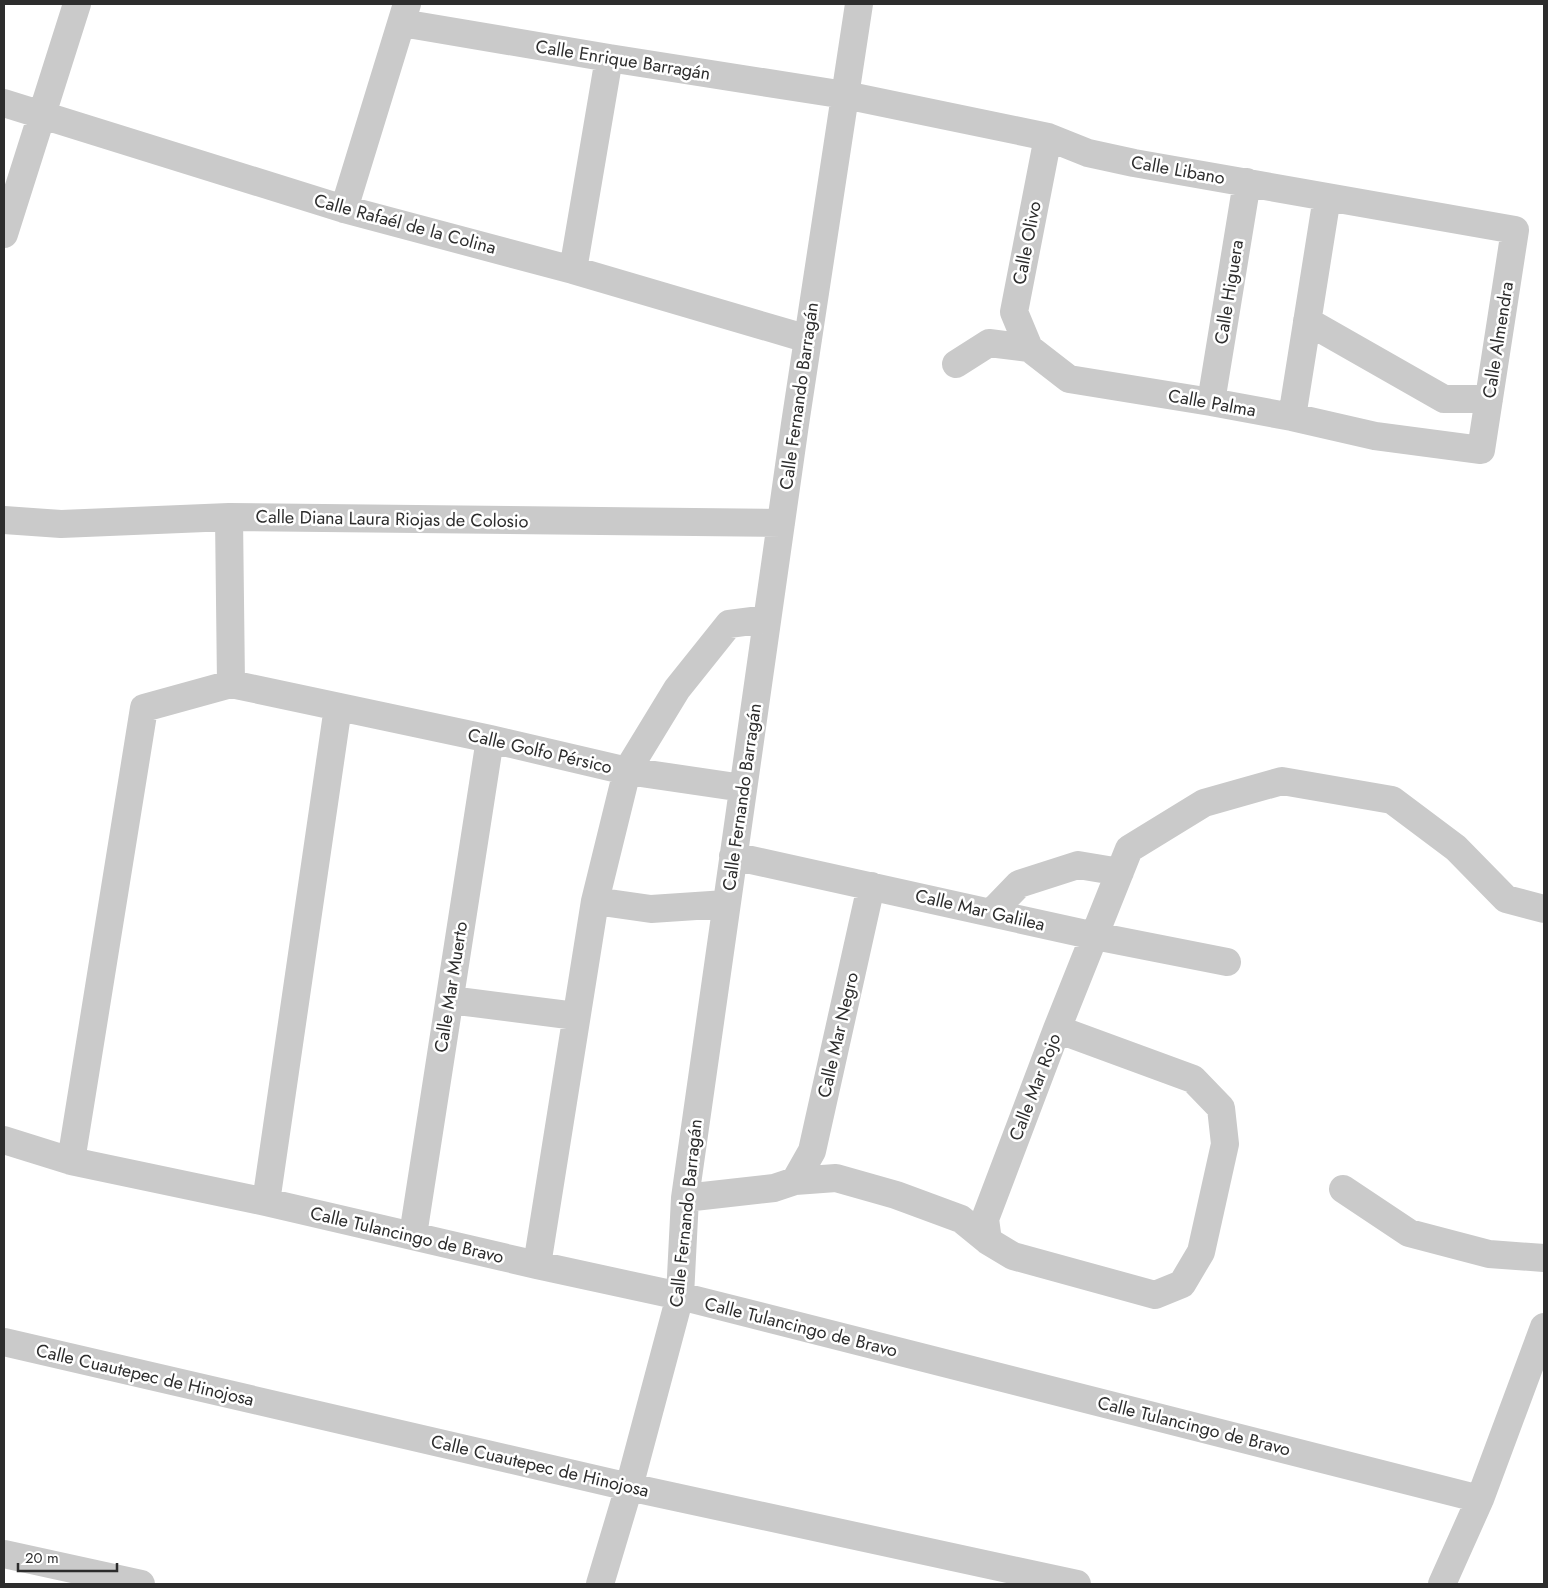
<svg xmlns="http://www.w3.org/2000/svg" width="1548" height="1588" viewBox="0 0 1548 1588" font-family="Jost,sans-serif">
	<rect width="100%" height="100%" fill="#fff"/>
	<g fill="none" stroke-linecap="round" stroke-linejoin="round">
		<path stroke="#cacaca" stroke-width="28" d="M402 23 609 58 845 95 1048 137 1088 153 1134 163 1515 230 1481 450 1375 436 1292 417 1211 402 1069 379 1029 348 989 343 956 364
			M4 103 344 209 573 270 808 339
			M344 209 407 4
			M4 234 77 4
			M573 270 609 58
			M1307 321 1444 399H1489
			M1029 348 1014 312 1048 137
			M1211 402 1247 182
			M1292 417 1327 197
			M229 517 231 684
			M4 520 61 524 229 517 781 523
			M733 856 1095 936 1227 962
			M595 901 651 909 726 904
			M991 913 1019 884 1078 865 1120 872
			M450 1000 576 1016
			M4 1140 71 1161 266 1202 537 1265 680 1296 1480 1499
			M71 1161 144 708 231 684 490 739 627 771 743 788
			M795 1181 812 1151 871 886
			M1343 1189 1409 1233 1489 1254 1544 1258
			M685 1198 774 1188 795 1181 836 1178 896 1195 961 1219 988 1241 1013 1256 1155 1295 1182 1284 1201 1252 1225 1144 1221 1108 1193 1079 1057 1029
			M266 1202 338 707
			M413 1235 490 739
			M988 1241 985 1219 1057 1029 1129 849 1204 803 1282 781 1392 800 1456 848 1506 899 1544 909
			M537 1265 595 901 627 771 677 689 729 624 767 619
			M4 1342 629 1487 1077 1584
			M4 1554 141 1584
			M600 1584 629 1487 680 1296 685 1198 795 424 859 4
			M1442 1584 1480 1499 1544 1327"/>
	</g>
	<g text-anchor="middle" stroke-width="5" stroke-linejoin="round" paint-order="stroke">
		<g font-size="18" fill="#2d2d2d" stroke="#fff">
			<text transform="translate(623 60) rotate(9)" y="6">Calle Enrique Barragán</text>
			<text transform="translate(1178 170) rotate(10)" y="6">Calle Libano</text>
			<text transform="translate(405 224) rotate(15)" y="6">Calle Rafaél de la Colina</text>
			<text transform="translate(1027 243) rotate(-79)" y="6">Calle Olivo</text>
			<text transform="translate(1229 292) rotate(-81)" y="6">Calle Higuera</text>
			<text transform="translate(1498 340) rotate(-81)" y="6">Calle Almendra</text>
			<text transform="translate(799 396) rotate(-82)" y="6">Calle Fernando Barragán</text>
			<text transform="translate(1212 403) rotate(10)" y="6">Calle Palma</text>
			<text transform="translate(392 519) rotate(1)" y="6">Calle Diana Laura Riojas de Colosio</text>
			<text transform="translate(540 751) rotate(13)" y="6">Calle Golfo Pérsico</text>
			<text transform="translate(742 797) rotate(-82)" y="6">Calle Fernando Barragán</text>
			<text transform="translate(980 910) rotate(13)" y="6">Calle Mar Galilea</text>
			<text transform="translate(451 987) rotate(-81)" y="6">Calle Mar Muerto</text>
			<text transform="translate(838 1035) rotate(-77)" y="6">Calle Mar Negro</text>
			<text transform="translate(1035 1087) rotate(-69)" y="6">Calle Mar Rojo</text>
			<text transform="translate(686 1213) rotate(-84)" y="6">Calle Fernando Barragán</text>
			<text transform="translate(407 1235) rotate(13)" y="6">Calle Tulancingo de Bravo</text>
			<text transform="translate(801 1327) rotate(14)" y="6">Calle Tulancingo de Bravo</text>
			<text transform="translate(145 1375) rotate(13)" y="6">Calle Cuautepec de Hinojosa</text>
			<text transform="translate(1194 1426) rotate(14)" y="6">Calle Tulancingo de Bravo</text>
			<text transform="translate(540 1466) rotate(13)" y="6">Calle Cuautepec de Hinojosa</text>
		</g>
	</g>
	<rect width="1548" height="1588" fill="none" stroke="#2d2d2d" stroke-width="10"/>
	<path d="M18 1563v8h99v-8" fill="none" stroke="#2d2d2d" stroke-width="2.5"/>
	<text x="25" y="1563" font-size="15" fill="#2d2d2d" stroke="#ffffff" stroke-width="4" paint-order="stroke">20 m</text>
</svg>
